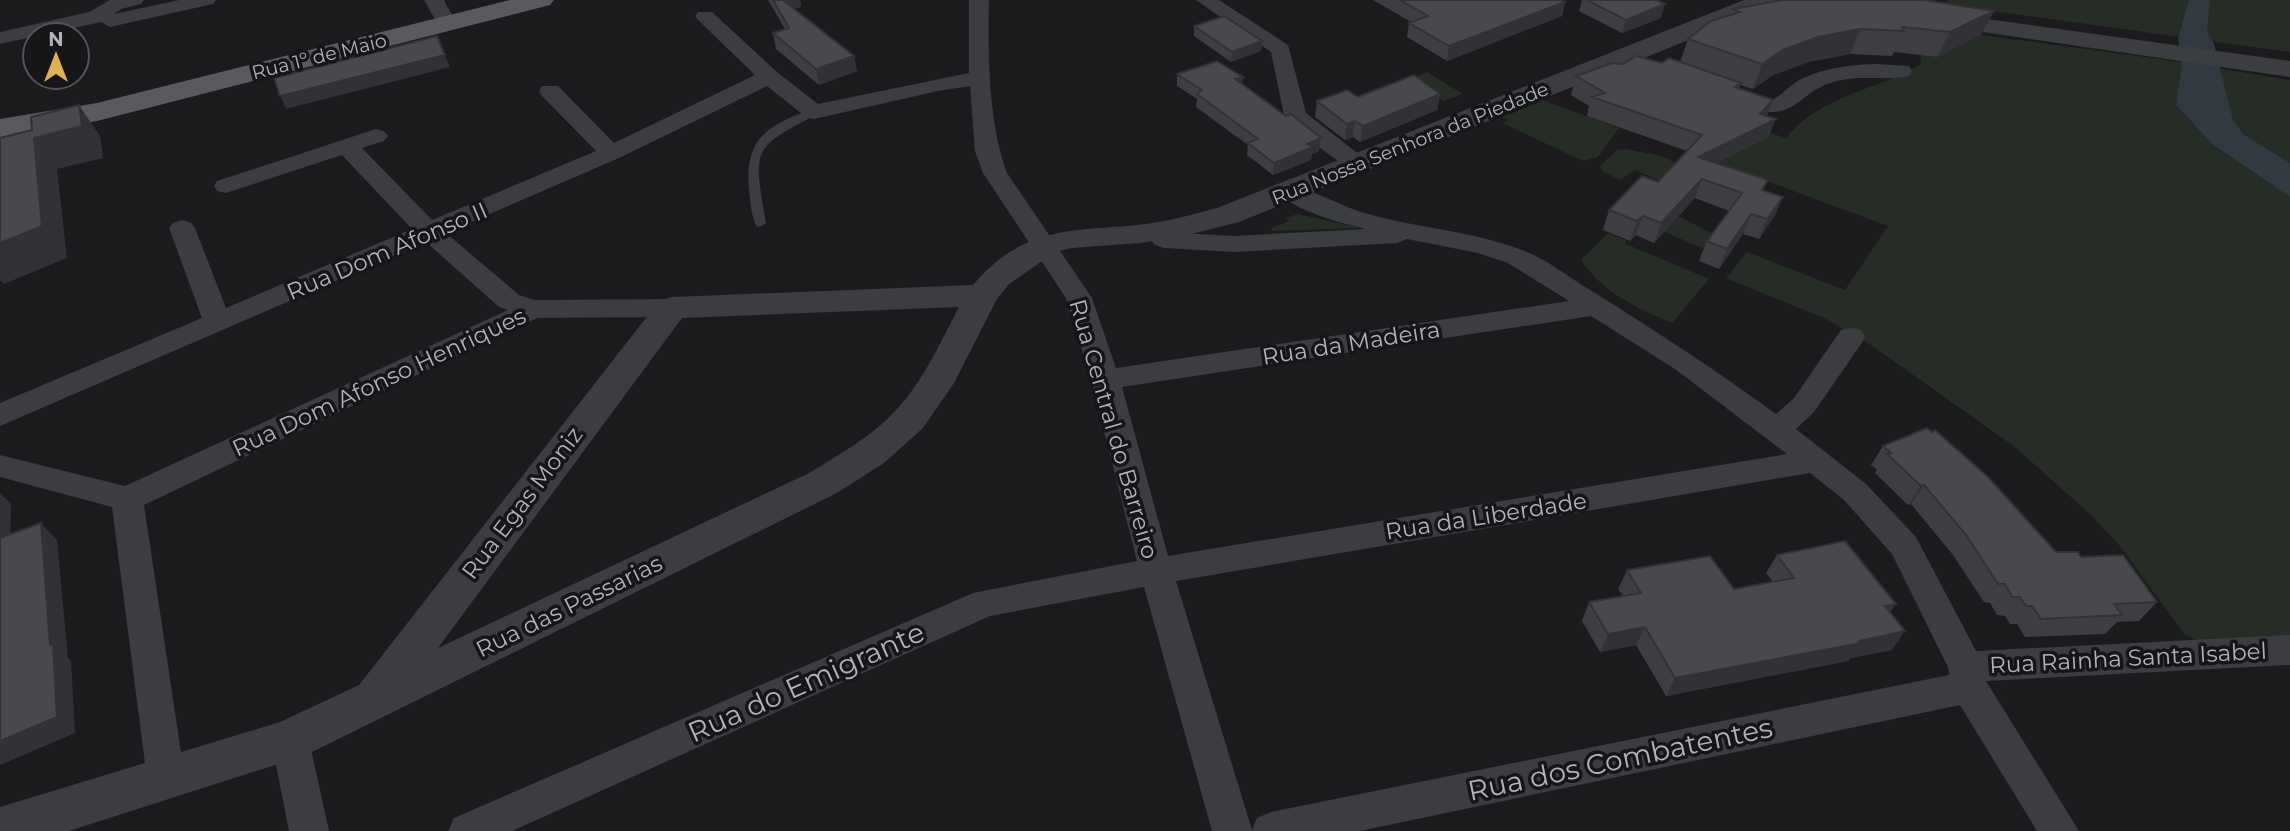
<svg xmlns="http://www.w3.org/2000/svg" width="2290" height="831" viewBox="0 0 2290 831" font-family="Montserrat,sans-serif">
	<rect width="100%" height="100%" fill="#1b1b1d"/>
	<path fill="#252d26" d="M1946 0H2290V52L1949 5Z
		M1981 35 2182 62 2176 105 2212 144 2290 197V641L2210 646 2185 635 2119 545 2091 515 2015 447 1868 343 1826 319 1726 278 1747 252 1845 290 1888 226 1718 163 1767 139 1764 131 1786 138C1823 93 1875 92 1921 64L1920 55 1937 57Z
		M2218 68 2290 80V163L2243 134 2233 120Z
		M1427 72 1463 94 1444 101 1417 85 1369 95Z
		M1542 100 1619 128 1598 157 1583 161 1502 123 1508 120 1502 117Z
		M1625 149 1662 156 1704 177 1667 184 1635 170 1620 180 1602 171 1600 166 1617 150Z
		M1672 213 1717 236 1707 250 1662 231Z
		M1298 214 1356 227 1358 228 1272 231 1271 228 1289 221 1286 218Z
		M1608 233 1627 241 1626 244 1709 279 1672 323C1637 308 1603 293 1581 260Z"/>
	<path fill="#323940" d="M2189 0H2210L2207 31 2214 44 2233 120 2243 134 2290 163V197L2212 144 2176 105 2182 62 2178 39Z"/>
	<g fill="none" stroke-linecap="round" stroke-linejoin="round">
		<path fill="#3c3d41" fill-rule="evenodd" d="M814 109 818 110V114C751 148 753 149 766 223L760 227 756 226C751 214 750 200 749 188 744 138 770 123 814 109Z"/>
		<path fill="#3c3d41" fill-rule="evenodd" d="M110 0H144L141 4 121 9 114 14 179 0H216L213 4 110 27 101 22 0 44V32L89 12Z
			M424 0H444L457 24 454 28H440Z
			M969 0H989C988 54 988 122 1007 173L1092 298 1116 368 1569 301 1508 263 1478 253 1407 239 1397 243 1234 252 1164 248 1155 245 1151 240 1155 235 1164 232 1234 236 1365 229C1342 223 1292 211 1279 191L1282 186C1299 182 1341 206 1361 212 1414 228 1470 230 1522 250 1547 259 1571 279 1595 293 1656 331 1717 371 1776 414L1794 398 1841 330 1851 328 1861 330 1865 337 1861 344 1814 412 1796 429 1866 484 1916 537 1976 651 2290 635V665L1986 681 2079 831H2037L1960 705 1360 831H1212L1144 587 990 616 512 831H448L454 818 973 593 1137 561 1091 380 1066 298 983 173 975 151 970 86 938 91 814 119 806 117 767 86 619 158 446 233 519 295 535 300 672 299 682 302 686 308 682 314 672 317 537 318 144 505 185 779 180 791 166 797 152 791 147 779 112 507 0 477V455L125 486 508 310 499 307 426 242 0 426V403L202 318 169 228 173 223 182 220 191 223 195 228 226 308 412 229 342 155 226 193 217 191 214 186 217 181 376 129 384 131 388 136 384 141 362 148 432 220 596 151 542 96 539 91 542 86H558L614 143 755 75 698 20 695 16 698 12H712L777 72 818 104 969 73ZM1591 316 1675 369 1787 454 1168 556 1122 387ZM1810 473 1844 500 1892 554 1948 667 1949 675 1271 812 1257 818 1252 830 1176 581Z
			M1196 0H1219L1288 45 1306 113 1365 159 1369 164 1365 169H1349L1297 131 1287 120 1284 115 1271 52Z
			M1876 64 1909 66 1912 71 1909 76C1886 81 1861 75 1837 81 1797 90 1797 125 1748 107 1739 104 1729 101 1724 94L1727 89 1735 87 1774 99C1782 95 1788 87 1796 82 1820 68 1849 65 1876 64Z
			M290 723 303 728 309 740 329 831H289L271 740 277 728Z"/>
		<path fill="#3c3d41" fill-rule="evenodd" d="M1744 0H1778L1775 5 1239 222 1179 237 1140 243 1072 248 1055 252 1009 284 997 299 954 383 923 428 884 463 837 493 306 755 69 831H0V807L280 722 359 685 660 300 672 297 973 285C1022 227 1069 231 1138 225 1165 222 1191 215 1217 208ZM959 307C941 341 924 380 897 409 873 436 840 454 809 473L438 648 682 318Z
			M1936 12 2290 61V77L1927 24 1924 19 1927 14Z"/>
		<path fill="#595a60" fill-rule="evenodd" d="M510 0H554L550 5 97 121 0 137V119L97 103Z"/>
	</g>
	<path fill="#3e3e42" d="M768 0H800L801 7 794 8 854 56 857 71 819 85 776 49 773 33 785 29Z
		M1373 0H1561L1565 2 1562 16 1447 61 1407 37 1409 23 1411 22Z
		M1582 0H1656L1661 18 1622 33 1579 11Z
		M1733 9 1994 11 1981 35 1937 57 1894 52 1892 56 1850 54 1808 62 1773 75 1753 89 1740 85 1739 88 1773 100 1767 116 1768 138 1717 163 1764 190 1783 197 1774 217 1759 239 1743 234 1719 269 1699 261 1707 241 1729 211 1695 198 1654 243 1636 235 1630 241 1603 230 1609 210 1658 182 1687 151 1587 116 1589 106 1571 95 1576 76 1623 64 1680 62 1688 39 1731 15Z
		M1194 26 1262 41 1261 51 1231 62 1194 36Z
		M1177 74 1242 84 1286 116 1321 138 1319 151 1312 154 1311 160 1273 175 1247 155 1248 145 1196 107 1197 99 1177 86Z
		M1440 94 1437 110 1360 142 1353 137 1345 140 1315 117 1317 101 1358 97Z
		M1883 446 2056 552 2081 557 2157 602 2139 621 2117 622 2105 634 2025 637 2017 624H2010L2005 616 1997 615 1990 603 1984 602 1953 555 1911 504 1908 505 1875 473 1877 470 1871 465Z
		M1777 555 1890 612 1892 650 1850 658 1848 661 1666 696 1636 645 1600 652 1582 621 1589 602 1623 596 1618 589 1627 570 1734 589 1773 582 1766 573Z"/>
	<path fill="#323236" d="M778 0H800L801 7 781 11Z
		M1565 2 1562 16 1447 61 1449 46Z
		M1665 4 1661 18 1622 33 1626 20Z
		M1994 11 1981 35 1937 57 1950 32Z
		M1860 29 1850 54 1808 62 1773 75 1753 89 1762 64 1783 50 1818 37Z
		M1262 41 1261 51 1231 62 1232 52Z
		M445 55 450 67 286 109 280 96Z
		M854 56 857 71 819 85 816 69Z
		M1243 77 1242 89 1235 79Z
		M1440 94 1437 110 1360 142 1363 126Z
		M1773 100 1765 119H1776L1768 138 1691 176 1698 157 1760 114Z
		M79 105 100 136 103 158 57 169 67 258 4 284 0 280V243L34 138Z
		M1355 121 1353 137 1345 140 1347 124Z
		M1321 138 1319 151 1312 154 1311 160 1273 175 1274 163 1307 144Z
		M1702 179 1695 198 1654 243 1661 223Z
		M1783 197 1774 217 1759 239 1767 219Z
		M1751 214 1743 234 1719 269 1727 249Z
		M1643 216 1636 235 1630 241 1637 221Z
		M1924 485 1911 504 1908 505 1921 486Z
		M0 493 11 504 10 557 0 547Z
		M41 523 57 540 68 658 71 660 75 733 0 765V741L50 645Z
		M1896 604 1883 622 1885 606Z
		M1645 627 1636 645 1600 652 1608 634Z
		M1905 631 1892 650 1850 658 1848 661 1666 696 1675 678Z"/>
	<path fill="#48484d" stroke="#323236" stroke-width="2" d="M773 0H783L854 56 816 69 773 33 789 28Z
		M1400 0H1561L1565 2 1449 46 1409 23 1428 16Z
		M1587 0H1656L1665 4 1626 20Z
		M1782 0H1924L1994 11 1950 32 1902 27 1904 31 1860 29 1818 37 1783 50 1762 64 1688 39 1711 21 1740 12 1733 9Z
		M1224 16 1262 41 1232 52 1194 26Z
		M437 36 445 55 280 96 274 78Z
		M1636 56 1662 63 1669 58 1741 83 1735 87 1773 100 1760 114 1776 119 1698 157 1768 180 1762 190 1783 197 1767 219 1751 214 1727 249 1707 241 1742 193 1702 179 1661 223 1643 216 1637 221 1609 210 1642 176 1658 182 1702 135 1592 97 1605 93 1576 76 1612 63 1623 64Z
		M1217 61 1243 77 1235 79 1286 116 1291 114 1321 138 1307 144 1313 147 1274 163 1248 143 1258 139 1197 94 1202 90 1177 74Z
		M1414 75 1440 94 1363 126 1355 121 1347 124 1317 101 1347 90 1358 97Z
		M79 105 82 126 34 138 42 226 0 243V138L32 130 31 117Z
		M1927 428 1932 432 1935 430 1988 477 2056 552H2078L2081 557 2123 555 2157 602 2114 604 2122 615 2041 619 2032 606H2026L2020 597H2012L2005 584H1998L1967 536 1924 485 1921 486 1887 454 1891 453 1883 446Z
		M41 523 50 645 53 644 57 717 0 741V538Z
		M1845 541 1896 604 1885 606 1905 631 1859 641 1861 643 1675 678 1645 627 1608 634 1589 602 1641 593 1627 570 1710 556 1734 589 1794 578 1777 555Z"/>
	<g text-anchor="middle" stroke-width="7" stroke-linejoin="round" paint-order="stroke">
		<g font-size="19" fill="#afb2bb" stroke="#161618">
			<text transform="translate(319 56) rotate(-14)" y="7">Rua 1º de Maio</text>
			<text transform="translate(1410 143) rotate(-22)" y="7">Rua Nossa Senhora da Piedade</text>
		</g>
		<g font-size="23" fill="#afb2bb" stroke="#161618">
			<text transform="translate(387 251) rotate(-23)" y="8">Rua Dom Afonso II</text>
			<text transform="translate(1351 343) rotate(-9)" y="8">Rua da Madeira</text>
			<text transform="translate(379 382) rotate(-25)" y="8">Rua Dom Afonso Henriques</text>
			<text transform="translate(1114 429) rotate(74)" y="8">Rua Central do Barreiro</text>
			<text transform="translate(522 503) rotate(-53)" y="8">Rua Egas Moniz</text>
			<text transform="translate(1486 516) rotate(-9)" y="8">Rua da Liberdade</text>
			<text transform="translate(569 606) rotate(-26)" y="8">Rua das Passarias</text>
			<text transform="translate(2128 658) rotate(-3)" y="8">Rua Rainha Santa Isabel</text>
		</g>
		<g font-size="28" fill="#afb2bb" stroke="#161618">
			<text transform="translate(806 682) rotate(-24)" y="10">Rua do Emigrante</text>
			<text transform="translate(1620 759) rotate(-12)" y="10">Rua dos Combatentes</text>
		</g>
	</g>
	<g transform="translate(56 56)"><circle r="33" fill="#161618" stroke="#535459" stroke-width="2"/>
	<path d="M0-5L12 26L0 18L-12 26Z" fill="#deb252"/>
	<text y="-10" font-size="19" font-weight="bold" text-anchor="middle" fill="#afb2bb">N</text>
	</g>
</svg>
